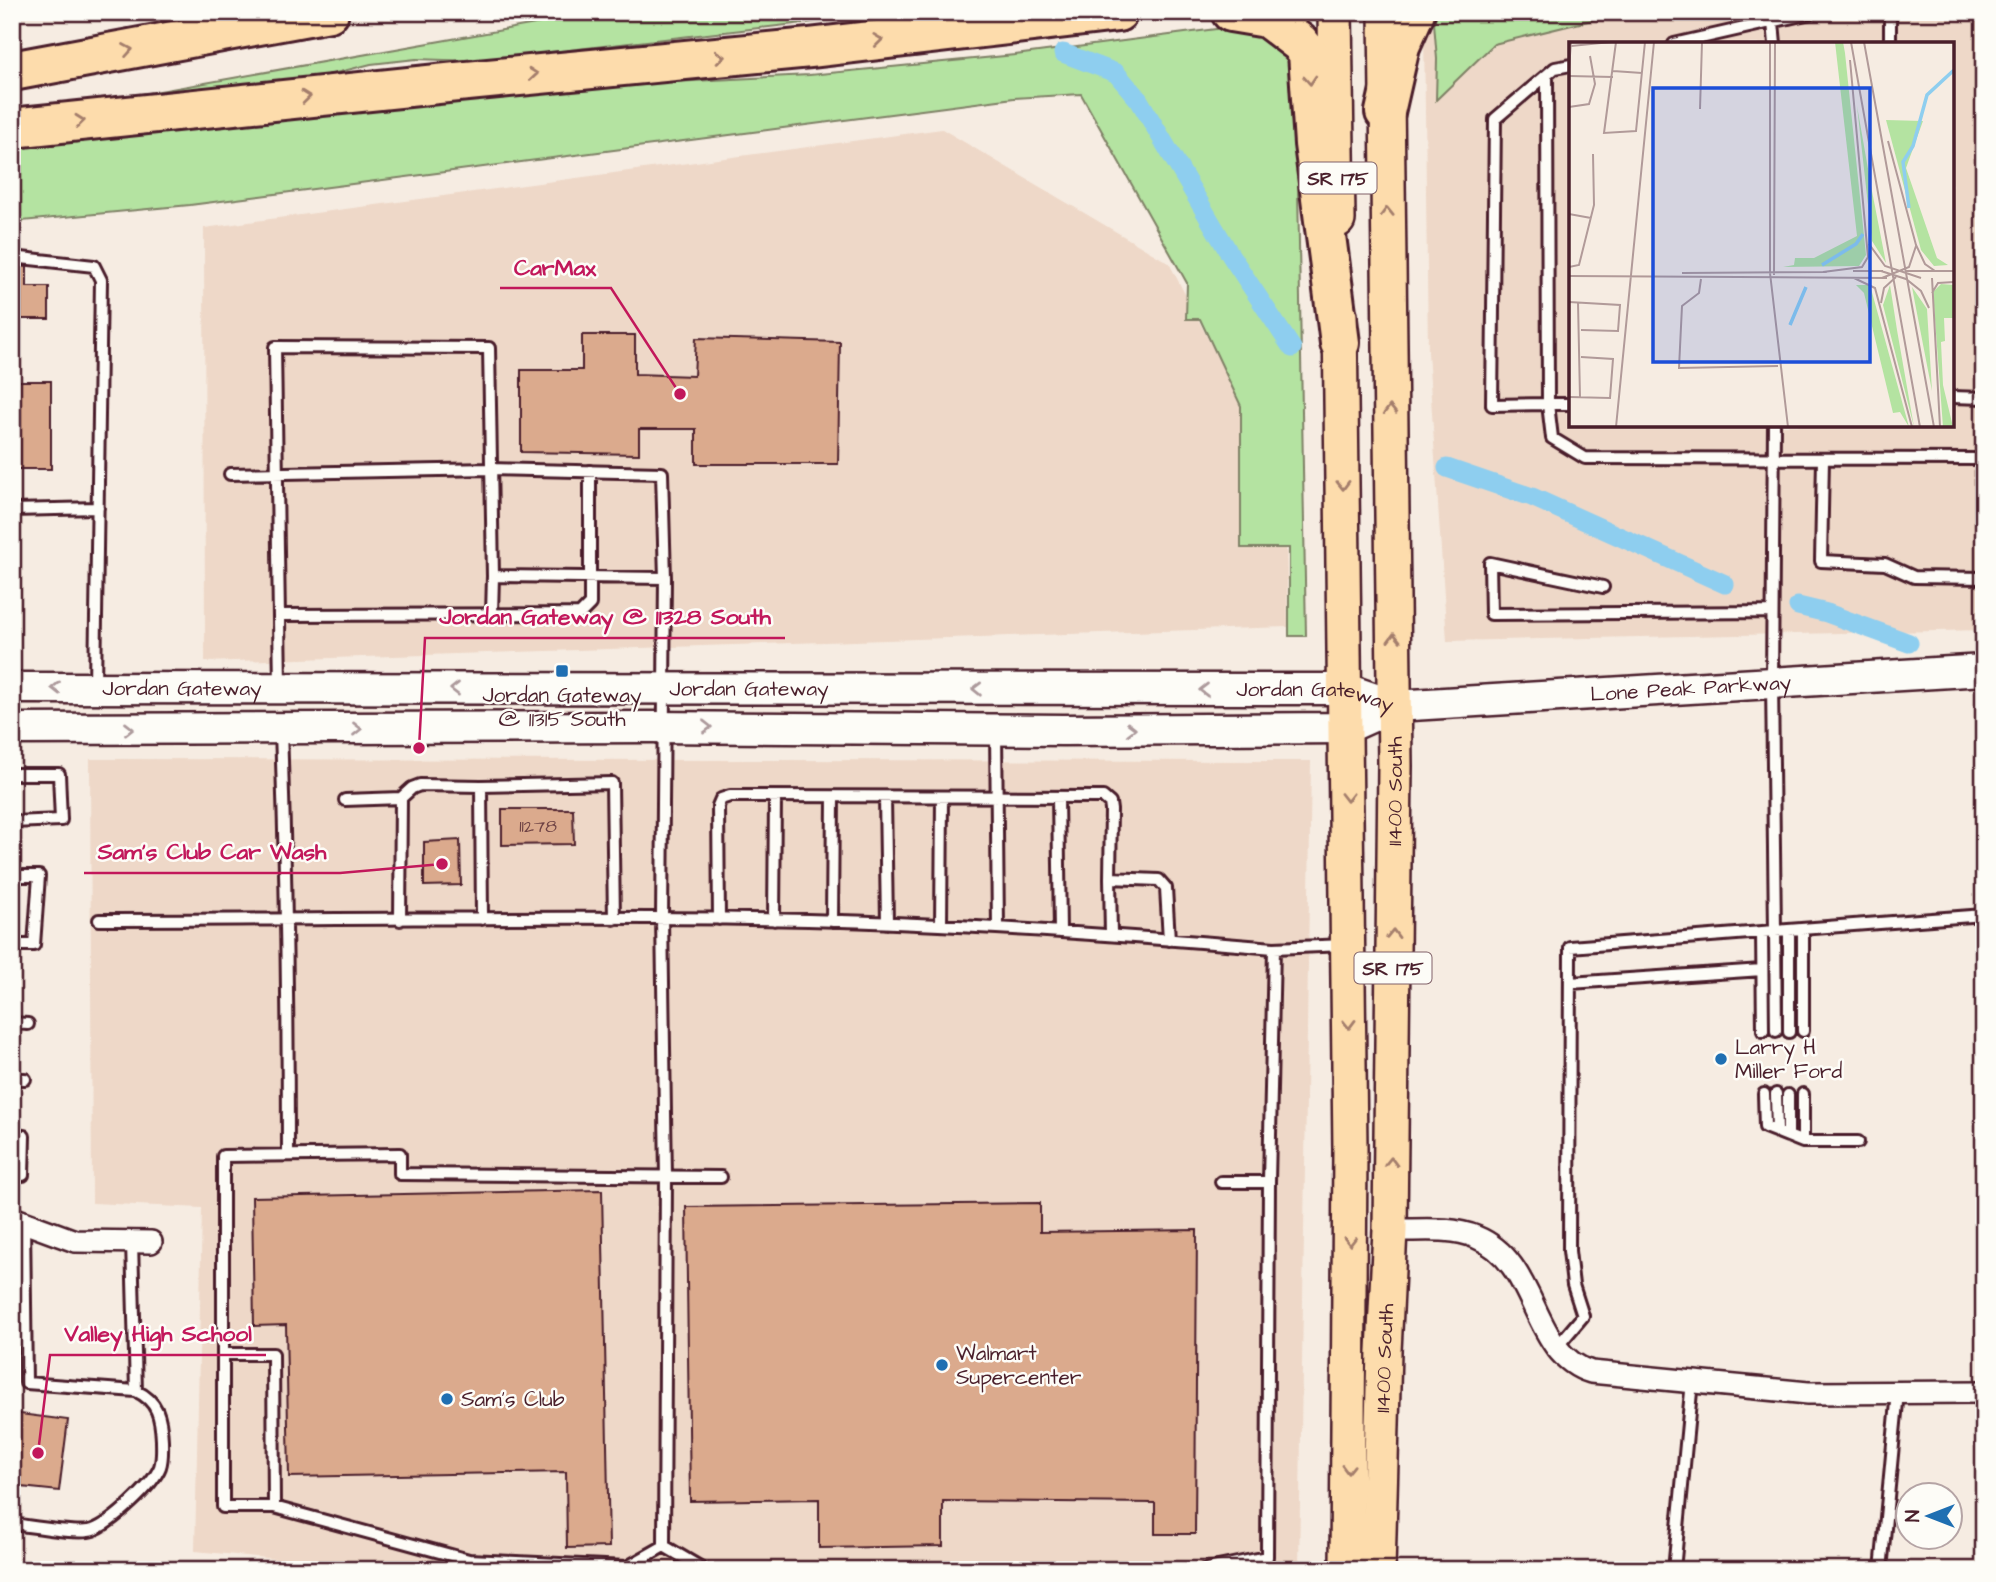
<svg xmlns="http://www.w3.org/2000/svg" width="1996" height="1582" viewBox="0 0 1996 1582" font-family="'Architects Daughter',sans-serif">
	<rect width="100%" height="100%" fill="#f6ece2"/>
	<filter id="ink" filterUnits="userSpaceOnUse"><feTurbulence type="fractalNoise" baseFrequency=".0143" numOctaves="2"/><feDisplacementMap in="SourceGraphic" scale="14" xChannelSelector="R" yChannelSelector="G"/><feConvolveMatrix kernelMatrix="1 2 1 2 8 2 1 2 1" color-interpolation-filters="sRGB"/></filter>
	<g filter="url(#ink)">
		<path fill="#eed8c8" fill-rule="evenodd" d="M1517 12H1984V630L1447 641 1428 352 1424 30ZM1571 44H1952V425H1571Z
			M942 129 1169 263 1285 488 1288 627 205 662 204 228Z
			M90 759 1311 761 1299 1570H387L195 1551 202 1208 92 1203Z"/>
		<path fill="#b4e3a1" stroke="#7f8166" stroke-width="2" d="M603 12H899L473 61 416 59 371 64 320 77 127 100 126 97Z
			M1437 12H1625L1494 44 1436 100 1437 59 1434 23Z
			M1253 28 1286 53 1296 75 1306 636H1289V548H1241V406L1200 319H1186L1187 283 1081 94 1014 98 190 205 12 222V146L594 86 809 75 1015 55 1216 29Z"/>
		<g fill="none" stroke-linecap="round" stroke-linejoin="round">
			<path stroke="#8eceef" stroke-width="19" d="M1063 53 1116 73 1139 100 1231 256 1292 348
				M1447 468 1532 497 1725 584
				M1798 606 1827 613 1909 643"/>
		</g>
		<path fill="#dbaa8d" stroke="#4a1f2b" stroke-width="2" d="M12 265 27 267V287H49V319H12Z
			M582 335H635V374L694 376 696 338 840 342 838 464H696V429H639V454L521 452V370H582Z
			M12 381H51V469H12Z
			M502 809H573L574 844 502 845Z
			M460 840 461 885 424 886V842Z
			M602 1190 609 1547 567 1548 566 1472 289 1477 286 1325 254 1326 252 1197Z
			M1040 1203V1232L1197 1230 1195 1534H1155V1503L943 1501V1546L819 1548V1499L690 1501 686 1207Z
			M12 1413 68 1420 59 1491 12 1486Z"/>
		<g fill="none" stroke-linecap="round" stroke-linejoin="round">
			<defs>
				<path id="lane" d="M1890 12V44
					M1773 22 1775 44
					M1674 44 1815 12
					M1571 65 1555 68 1495 119 1492 405 1548 404 1552 438 1585 458 1984 459
					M1547 75 1548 404H1571
					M12 257 94 266 101 280 95 685
					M1952 397 1984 398
					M1823 459 1821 561 1885 564 1914 577 1984 578
					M230 474 491 469 662 473 665 578 662 918 666 1177 664 1546
					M12 510 98 508
					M1603 587 1490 563 1491 614 1772 612
					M492 614 493 576
					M279 615 580 614 590 604V471
					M280 686 275 347 489 348 493 576 665 578
					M281 731C286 872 288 1014 288 1155
					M996 731 998 928
					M12 774H59L61 820 12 822
					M885 797 887 923
					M401 798 412 788 420 785 481 786
					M1058 798 1060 931
					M345 800 401 798 400 920
					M12 876H39L34 945H12
					M482 919 481 786 612 783 614 919
					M719 919 718 806 721 799 730 796 1103 797 1110 803 1111 810 1110 878
					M99 920C336 920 572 915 808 920 964 924 1119 935 1274 948
					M774 920 775 797
					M832 921 833 797
					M941 925 942 797
					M1789 930V1032
					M1803 930V1031
					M1762 932 1763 1031
					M1111 935 1110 878 1159 880 1166 888 1169 940
					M1570 983 1762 970
					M12 1023 28 1024
					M1776 1031 1775 931 1984 915
					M12 1079H25
					M1764 1094 1765 1127 1803 1142
					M1776 1094 1777 1131
					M1803 1094V1142H1858
					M12 1135 24 1136 23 1175H12
					M1788 1136V1095
					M1221 1182H1269L1274 948 1345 945
					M24 1222 26 1383 136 1391
					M1556 1348 1583 1316 1573 1285 1569 1251 1570 947 1775 931 1772 682 1774 425
					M223 1354H273L274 1507
					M12 1524C30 1526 80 1535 93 1530 112 1523 153 1485 160 1467 163 1458 162 1449 162 1440 161 1418 158 1401 136 1391L132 1242
					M664 1546 627 1567 469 1560 274 1507H223V1156L400 1154V1174L721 1177
					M664 1546 705 1570
					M1203 1570 1267 1557 1269 1182
					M1674 1570 1692 1381
					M1881 1570 1898 1392"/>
				<path id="street" d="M12 1220H18L75 1241 151 1242
					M1390 1230C1417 1231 1450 1226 1476 1237 1540 1263 1529 1353 1591 1372L1808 1393 1984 1392"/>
				<g id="secondary">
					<path id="s1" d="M12 688 1346 689 1395 706"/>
					<path id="s2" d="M12 729 651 727 1063 730 1346 728 1395 706 1984 670"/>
				</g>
				<g id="primary">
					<path d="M1335 12 1338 220"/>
					<path d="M1340 316 1350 1149 1347 1570"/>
					<path id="s3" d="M1378 1570 1384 1351 1390 1230 1395 766 1386 12"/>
				</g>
				<path id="highway" d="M1231 12 1267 18 1300 43 1308 53 1314 144 1340 343
					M12 71 329 12
					M1385 112 1400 46 1415 12
					M12 128 457 82 810 48 1118 12"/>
			</defs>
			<use href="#lane" stroke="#4a1f2b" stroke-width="16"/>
			<use href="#street" stroke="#4a1f2b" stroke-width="26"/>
			<use href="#secondary" stroke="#4a1f2b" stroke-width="35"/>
			<use href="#primary" stroke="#4a1f2b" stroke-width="38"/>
			<use href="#highway" stroke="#4a1f2b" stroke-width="44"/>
			<use href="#lane" stroke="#fdfcf7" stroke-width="10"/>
			<use href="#street" stroke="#fdfcf7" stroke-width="21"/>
			<use href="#secondary" stroke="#fdfcf7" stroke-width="30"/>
			<use href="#primary" stroke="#fddcac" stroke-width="33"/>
			<use href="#highway" stroke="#fddcac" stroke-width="38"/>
		</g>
		<defs><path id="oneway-chevron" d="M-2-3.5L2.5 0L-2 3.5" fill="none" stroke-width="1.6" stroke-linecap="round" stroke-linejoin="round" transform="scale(1.75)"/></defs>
		<g stroke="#a47e6c">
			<use href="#oneway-chevron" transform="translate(878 40) rotate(-7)"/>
			<use href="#oneway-chevron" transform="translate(128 50) rotate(-10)"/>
			<use href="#oneway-chevron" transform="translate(720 57) rotate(-5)"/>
			<use href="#oneway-chevron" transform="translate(533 74) rotate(-5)"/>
			<use href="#oneway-chevron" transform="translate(1310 80) rotate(86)"/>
			<use href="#oneway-chevron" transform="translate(306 97) rotate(-6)"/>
			<use href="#oneway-chevron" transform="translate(80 121) rotate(-6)"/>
			<use href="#oneway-chevron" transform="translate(1387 212) rotate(-91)"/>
			<use href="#oneway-chevron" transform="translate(1390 410) rotate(-91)"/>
			<use href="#oneway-chevron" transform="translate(1343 485) rotate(89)"/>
			<use href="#oneway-chevron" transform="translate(1394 638) rotate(-91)"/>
			<use href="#oneway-chevron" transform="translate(1347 797) rotate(90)"/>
			<use href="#oneway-chevron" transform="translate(1393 934) rotate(-89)"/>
			<use href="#oneway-chevron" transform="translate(1349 1024) rotate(89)"/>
			<use href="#oneway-chevron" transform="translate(1391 1162) rotate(-89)"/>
			<use href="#oneway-chevron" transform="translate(1350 1241) rotate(90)"/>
			<use href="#oneway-chevron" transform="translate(1348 1469) rotate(91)"/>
		</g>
		<g stroke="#ac999b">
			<use href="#oneway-chevron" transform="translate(56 688) rotate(180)"/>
			<use href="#oneway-chevron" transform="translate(455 689) rotate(180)"/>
			<use href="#oneway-chevron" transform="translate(977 689) rotate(-179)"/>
			<use href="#oneway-chevron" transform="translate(1204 690) rotate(180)"/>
			<use href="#oneway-chevron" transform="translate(707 727)"/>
			<use href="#oneway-chevron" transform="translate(129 729)"/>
			<use href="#oneway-chevron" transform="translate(357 729)"/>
			<use href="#oneway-chevron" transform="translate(1131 729)"/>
		</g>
	</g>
	<g fill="#1f6fb2" stroke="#fdfcf7" stroke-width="2.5">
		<rect x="555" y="664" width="14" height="14" rx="3.5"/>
		<circle cx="1721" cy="1059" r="7"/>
		<circle cx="942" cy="1365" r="7"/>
		<circle cx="447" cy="1399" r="7"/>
	</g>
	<g text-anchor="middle" stroke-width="5" stroke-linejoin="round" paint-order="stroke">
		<g font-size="18" fill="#6e4244">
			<text x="538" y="832">11278</text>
		</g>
		<g fill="#fdfcf7" stroke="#806168" stroke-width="2">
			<rect x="1299.5" y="162.5" width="77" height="31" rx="5"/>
			<rect x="1354.5" y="952.5" width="77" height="31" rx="5"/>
		</g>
		<g font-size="19" font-weight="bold" fill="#4a1f2b">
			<text x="1338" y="185">SR 175</text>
			<text x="1393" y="975">SR 175</text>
		</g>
		<g font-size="21" fill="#4a1f2b" stroke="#fdfcf7">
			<text dy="7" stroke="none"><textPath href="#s2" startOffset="1684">Lone Peak Parkway</textPath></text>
			<text dy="7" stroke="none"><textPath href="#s1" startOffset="170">Jordan Gateway</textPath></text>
			<text dy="7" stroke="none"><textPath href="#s1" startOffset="737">Jordan Gateway</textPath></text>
			<text dy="7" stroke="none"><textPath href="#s1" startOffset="1304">Jordan Gateway</textPath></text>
			<text dy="7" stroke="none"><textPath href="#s3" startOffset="779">11400 South</textPath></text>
			<text dy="7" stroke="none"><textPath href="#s3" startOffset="212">11400 South</textPath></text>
		</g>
		<g font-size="21" fill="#4a1f2b" stroke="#fdfcf7" text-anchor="start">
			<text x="562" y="702" text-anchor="middle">Jordan Gateway<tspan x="562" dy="24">@ 11315 South</tspan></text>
			<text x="1735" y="1054">Larry H<tspan x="1735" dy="24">Miller Ford</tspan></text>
			<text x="956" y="1360">Walmart<tspan x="956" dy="24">Supercenter</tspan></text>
			<text x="461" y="1406">Sam's Club</text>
		</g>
	</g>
	<g transform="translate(1569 42)">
		<rect width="385" height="385" fill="#f6ece2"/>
		<path d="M266 0H274L276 11 297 213 290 224 214 225 225 223 226 216H245L288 194ZM288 64 302 144 317 221 303 199ZM317 78 354 79 337 126 368 216 379 223 365 224 352 208ZM372 242 385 243V276H375L376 299 372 300 374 343 384 385H374L364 250ZM287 243H301L340 385 331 370 324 371 295 251ZM321 243 328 288 345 385 314 263ZM343 245 358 267 363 349 346 261Z" fill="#b4e3a1"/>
		<path fill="none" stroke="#8eceef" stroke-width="3.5" d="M340 166 334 120 344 104 358 53 385 28M253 223 287 202 294 192M221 283 237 245"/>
		<path fill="none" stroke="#b19a99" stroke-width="2" d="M47 0 35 91 67 89 76 0M201 0V231L219 385M282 0 351 385M295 0 365 385M2 4 42 0M0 27 2 0M44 29 73 31M0 34 44 35M0 65 20 62 26 42 21 14M131 67 133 0M319 99 347 203 356 222 366 229M0 172 22 176M300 202 316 224 352 236M0 225 10 223 25 163 24 112M284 229H314M312 229 337 237 352 249 360 266M337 229H385M254 230 293 225 299 215 281 18M113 231 258 230M205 233 206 0M0 234 318 236M285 236 306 246 343 385M313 236 340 225 347 204M363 236 371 385M132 237 130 251 113 264 110 326 209 324M363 251 369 241 385 240M0 260 51 263 49 289 12 288M9 260 11 356M312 261 315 246 327 235M0 355 41 356 44 317 12 315M47 385 85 0"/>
		<path fill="#1d4ed8" fill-opacity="0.15" stroke="#1d4ed8" stroke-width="3.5" d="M84 46H301V320H84Z"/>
		<rect width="385" height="385" fill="none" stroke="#4a1f2b" stroke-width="3.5"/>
	</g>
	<path fill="none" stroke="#c2185b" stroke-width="2.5" d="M680 394L611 288H500M419 748L425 638H785M442 864L340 873H84M38 1453L50 1355H266"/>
	<g fill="#c2185b" stroke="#fdfcf7" stroke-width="2.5">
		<circle cx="680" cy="394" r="7"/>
		<circle cx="419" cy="748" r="7"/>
		<circle cx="442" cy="864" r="7"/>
		<circle cx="38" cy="1453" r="7"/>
	</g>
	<g font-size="23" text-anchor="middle" font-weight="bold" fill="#c2185b" stroke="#fdfcf7" stroke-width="5" stroke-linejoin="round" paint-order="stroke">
		<text x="555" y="275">CarMax</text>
		<text x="605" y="624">Jordan Gateway @ 11328 South</text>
		<text x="212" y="859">Sam's Club Car Wash</text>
		<text x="158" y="1341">Valley High School</text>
	</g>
	<rect width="1996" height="1582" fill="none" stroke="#fdfcf7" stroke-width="42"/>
	<rect x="21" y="21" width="1954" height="1540" fill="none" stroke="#4a1f2b" stroke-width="2.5" filter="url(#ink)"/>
	<g transform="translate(1929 1516) rotate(270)"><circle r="33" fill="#fdfcf7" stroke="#b5a4a5" stroke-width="2"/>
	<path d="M0-5L12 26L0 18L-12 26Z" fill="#1f6fb2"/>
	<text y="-10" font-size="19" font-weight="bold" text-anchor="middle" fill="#4a1f2b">N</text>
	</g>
</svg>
